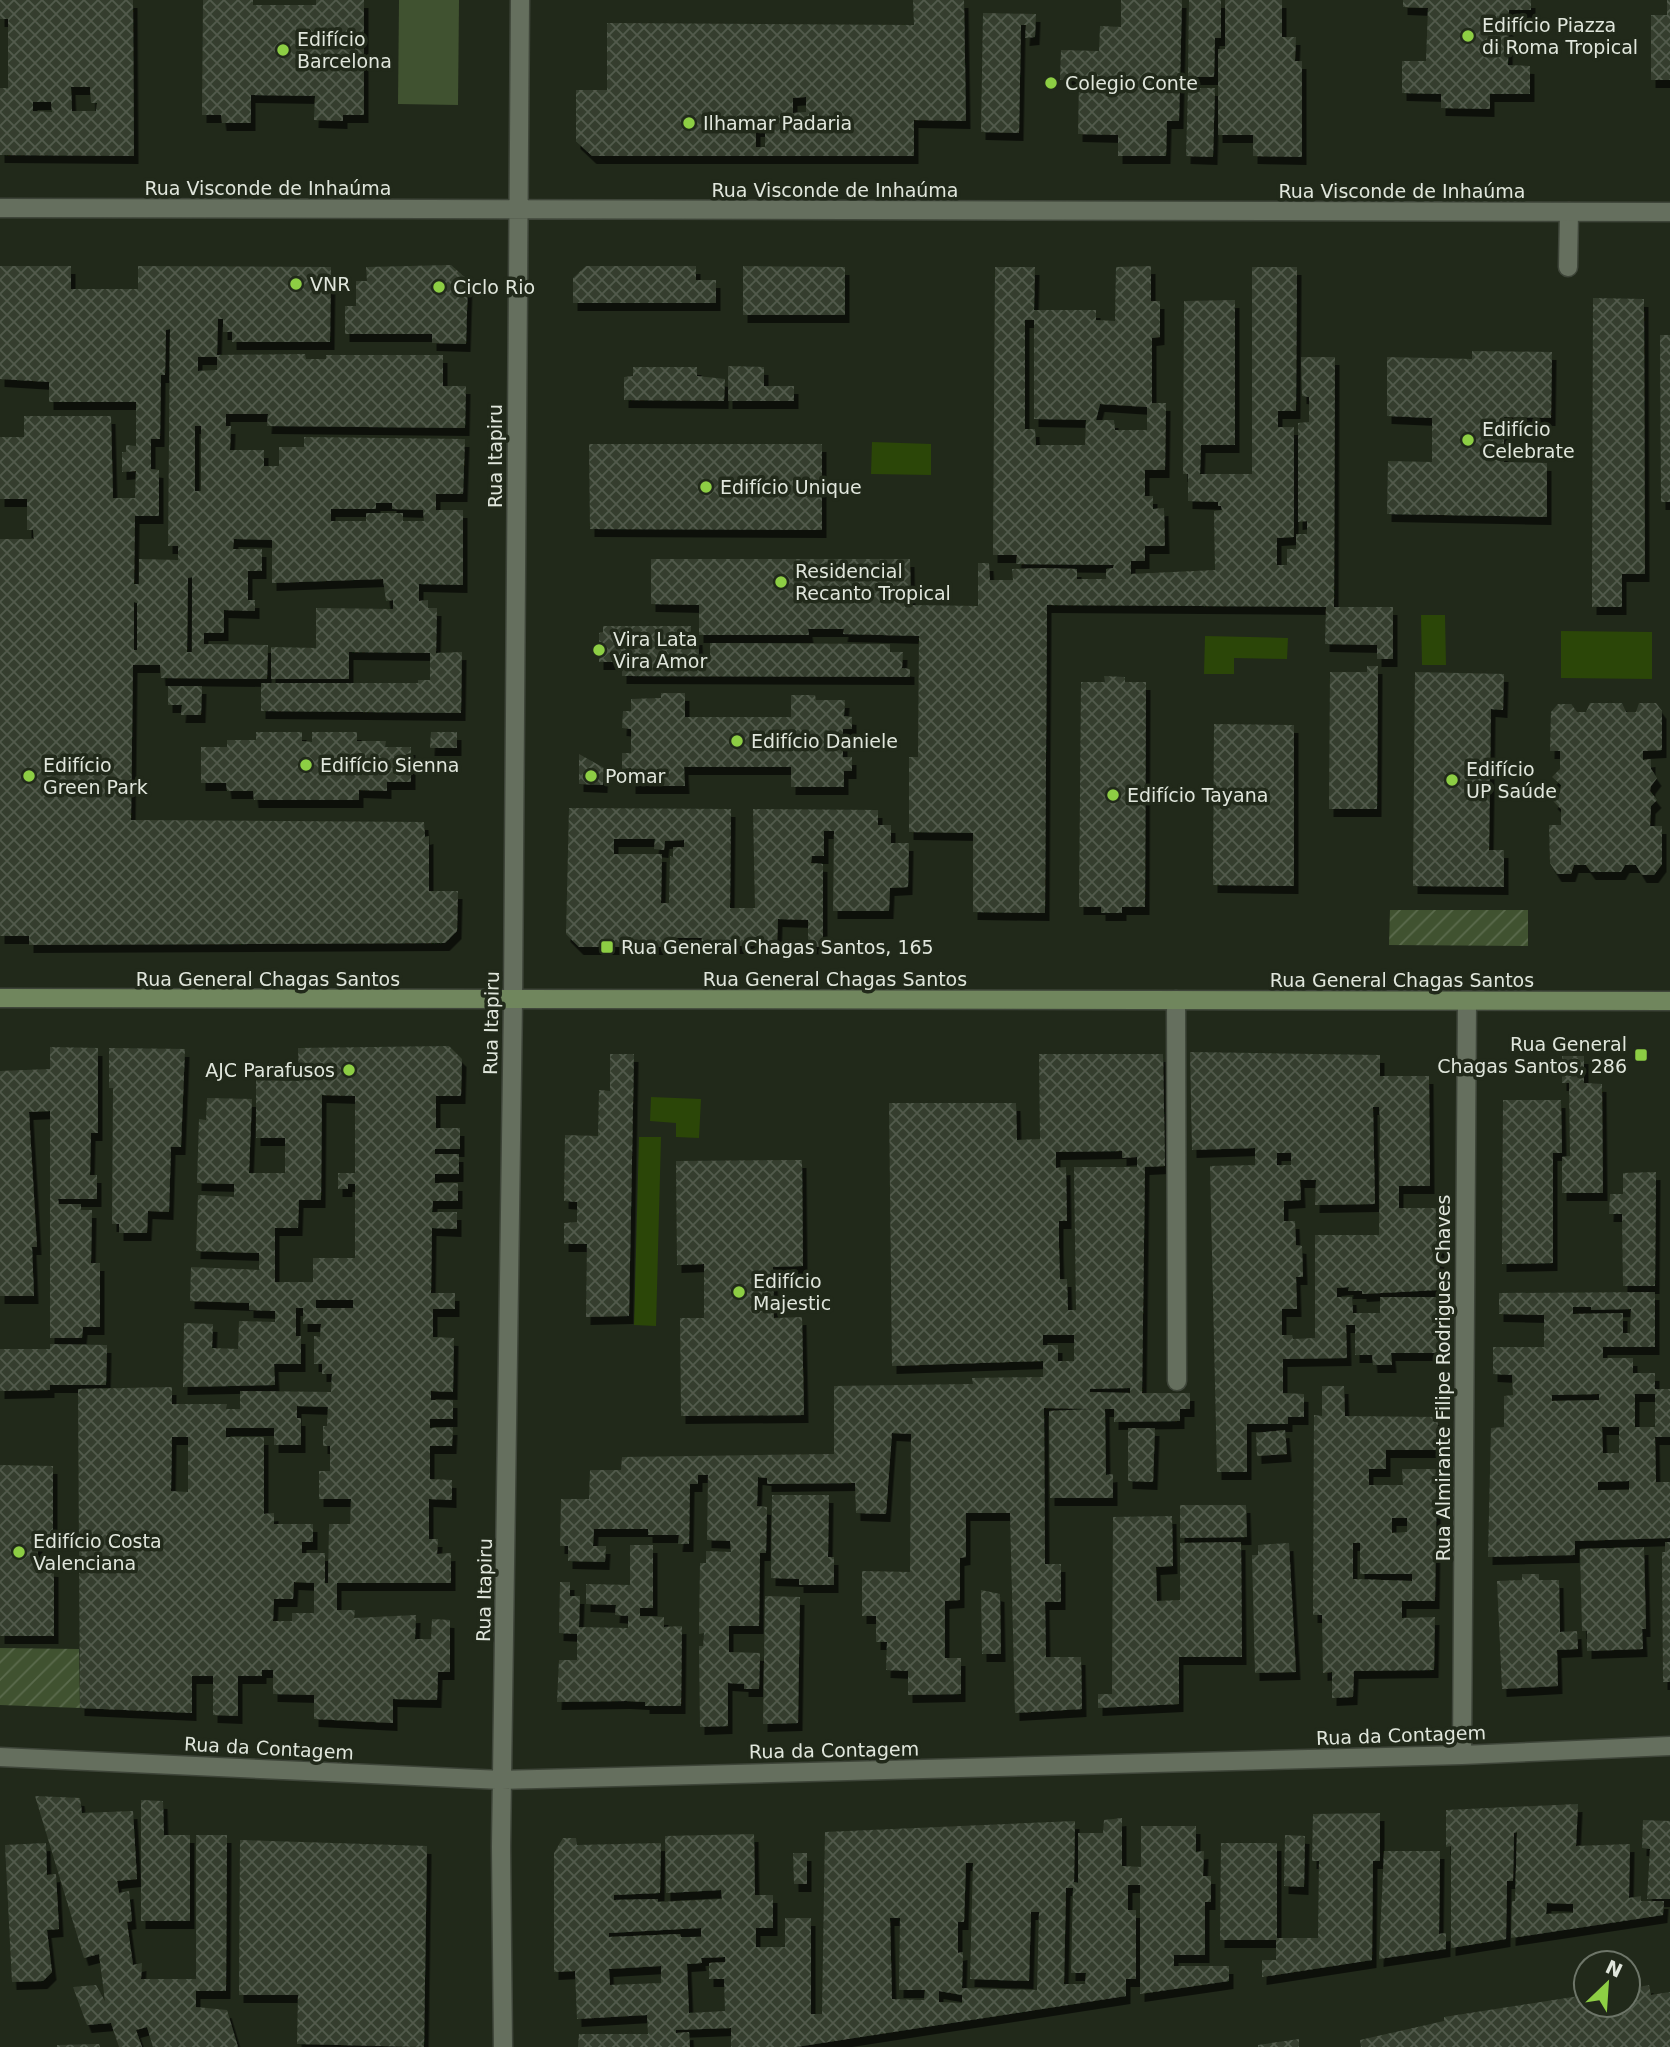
<svg xmlns="http://www.w3.org/2000/svg" width="1670" height="2047" viewBox="0 0 1670 2047" font-family="'DejaVu Sans',sans-serif">
	<defs>
		<pattern id="garden-furrows" width="10" height="10" patternUnits="userSpaceOnUse" patternTransform="scale(1.75)"><rect width="10" height="10" fill="#405230"/><path d="M-1 1l2-2M0 10L10 0M9 11l2-2" fill="none" stroke="#5b6b4d"/></pattern>
		<pattern id="building-cross-hatch" width="8" height="8" patternUnits="userSpaceOnUse" patternTransform="scale(1.75)"><rect width="8" height="8" fill="#353e2e"/><path d="M0 0l8 8M0 8l8-8" fill="none" stroke="#525a4c"/></pattern>
		<filter id="shadow"><feDropShadow dx="4.5" dy="8" stdDeviation="0" flood-color="#0009"/></filter>
	</defs>
	<rect width="100%" height="100%" fill="#21291a"/>
	<path fill="url(#garden-furrows)" d="M1390 910H1528V946L1389 945Z
		M0 1648 79 1649 80 1708 0 1705Z"/>
	<path fill="#405230" d="M399 0H459L458 105 398 104Z"/>
	<path fill="#2b4608" d="M872 442 931 444V475L871 474Z
		M1421 615H1445L1446 665H1422Z
		M1561 631 1652 632V679L1561 678Z
		M1205 636 1288 638 1287 659 1234 658V674H1204Z
		M651 1097 701 1099 699 1138 676 1137V1123L650 1121Z
		M639 1137H661L656 1326 634 1325Z"/>
	<path fill="url(#building-cross-hatch)" fill-rule="evenodd" filter="url(#shadow)" d="M0 0H133L134 156 0 155V88H8V19H0ZM71 87H90L91 103H97L96 111H72ZM33 102H51L52 112 33 111Z
		M203 0H253V5H316V0H364V115H343V121L314 120 315 96 251 95V123H222L221 115H202Z
		M913 0H964L966 121 914 120V156H592L576 141V90H607V23L914 25ZM806 97V112L793 113V98ZM756 129H765V147H756Z
		M1121 0H1182L1179 121H1167L1166 156H1118V135L1078 134 1079 80H1060L1061 50 1099 51 1100 26 1121 27Z
		M1189 0H1221V38H1215L1214 77H1188Z
		M1225 0H1282V37H1296L1295 61H1302V157L1253 156V135H1218V49H1225Z
		M1403 0H1531V10H1509L1508 65 1530 66V94H1490V109L1441 108V94L1402 93V61H1426L1428 8 1403 7Z
		M1667 0H1670V80H1651V15H1667Z
		M983 13 1036 14 1035 37 1025 38 1026 25H1021L1019 133 981 132Z
		M1188 88H1215L1213 157 1186 156Z
		M451 265 468 280 466 344 432 343V334H345V306H356V281H367L366 267Z
		M0 266H71V289H138V266L331 267 330 342H232V332H223V319H218L217 355 305 354 306 359H326V355H443V386H466L465 428 267 426 268 414H226V426H231L230 450H264V466H279V447H304V437L465 439 463 494H436V510H463V585L419 584V601L428 600V608H437L436 653 462 652 461 713 261 711V683H418V680H430V653L349 652V679H271V647L316 648V608L393 609V600L386 601 383 579 272 583V540L234 539 233 549H262V571H248V600H255V611L224 610V633H204V644L268 645 267 679 161 678 160 665H133L131 820 424 822 425 837 429 836V891H458L457 931 445 943 29 945V936H0V539H34L33 530H27V499H0V437H24V416H111L113 498H135L136 471 122 472V452H126V445L136 446V402H49V382L0 379ZM170 329 168 546H178V560L139 559V584H134L135 516H159V470L151 469V439H160L161 375H165L166 330ZM198 357H217V370L198 371ZM195 426H201V491H195ZM376 503H392V509L423 510 424 521H403V513H366V521H331V509H376ZM192 577V652H187L188 578ZM134 602 137 603V650H134Z
		M586 266H696V280H716V303H573V278Z
		M743 266 845 267V315H743Z
		M1151 266V301H1160V337L1152 338V403H1166L1165 470H1145V496H1153V509L1164 508 1165 546H1145V561H1131V574L1215 570 1214 511 1222 510 1221 506H1218V502L1188 501V474H1183L1184 301 1235 300V445H1201L1200 474H1252V267H1297L1296 411H1278V427H1294V537L1277 538V565H1287V549H1296V534H1307V521L1298 522V423L1309 422V397L1302 396 1301 357H1335L1334 607H1393V659H1377V645L1325 644 1326 607 1047 605 1045 913 973 912V833L909 832V757H918L919 636 843 634 844 629H808L809 635H699V605L651 604V559H910L911 605 978 606V563H989L990 580H1013L1012 569 1044 568 1077 569V579H1106V569L1113 568 1114 565 1016 564 1017 555H993L995 267H1035L1034 310H1096V320L1115 321 1116 267ZM1025 320H1034V419L1086 420 1085 445H1036L1035 429H1025ZM1100 404 1147 407V430H1115L1114 420H1096Z
		M1593 298 1644 299 1645 574H1622V607H1592Z
		M1660 335H1670V502H1661Z
		M1472 351 1552 352 1551 418 1504 417V462L1547 463V517L1387 514 1388 461 1432 462V418L1387 416V357L1472 359Z
		M728 366 764 367V386H794V401H728Z
		M633 367H697V376L725 379 724 401 624 400V377L633 376Z
		M589 444H822V530L590 529Z
		M603 626H691V637H698L699 655H710V643L890 644V652H903L902 668 910 669V677L622 676V662H599V633L603 632Z
		M1367 666H1378L1377 809H1329L1330 672H1367Z
		M1415 672 1504 674 1503 710 1491 709 1489 850H1504V887L1413 886Z
		M1104 676 1125 677V682H1146L1145 907H1122V913H1101V907H1079L1081 682H1105Z
		M168 686H202L201 715H181L182 705H168Z
		M661 693H685V717H791V695H815L816 700H845L844 716 852 717V729H843V757H852V771H844V787H791V767H684L685 786H631V768L622 769V753H631V729L622 728 623 711H631V699L661 698Z
		M1590 703H1622L1626 712H1636L1639 703H1656L1662 711V750L1643 751V760L1651 759V769L1657 778 1651 786 1650 791 1657 800 1651 806 1650 826H1662V864L1654 875H1642L1636 865H1625L1621 872H1591L1586 865H1574L1571 874H1557L1550 863 1549 825H1561V809L1553 801 1560 793 1561 785 1552 777 1560 769V751H1550L1551 712 1558 704H1571L1577 712H1586Z
		M1214 724 1294 725V886L1213 885Z
		M256 732H302V741L312 742V732H357V741H386L385 747H411V782H387V791L359 790V800H254L253 791H227L226 783H201V747H227V740H256Z
		M431 732H457V748H430Z
		M579 754 604 768 603 785 579 784Z
		M569 808 731 809 730 908H755L753 809 878 810V825H891V843H909L908 887 890 888 889 911H833L834 831H824V856H812L811 863 823 864V947L808 946V920L778 919 777 946H701L702 938H674V947H579L566 934ZM614 839H655L654 849 664 850 665 841 684 840V847H673V857L670 856 669 903H661L662 854H614Z
		M449 1046 462 1059 461 1096H436V1128H460V1149H435V1154H459V1174H435V1183H458V1201H433L432 1212H457V1229L432 1228 431 1293H455V1309H433V1337L454 1338 453 1392 431 1391V1400H453V1419H430V1428L453 1427 452 1446H430V1479L452 1480V1500L429 1499V1539H438L437 1554 451 1553V1583H337V1610H355L354 1618 416 1615 415 1639H431L432 1619 450 1620V1672H438L437 1700 393 1699V1723L314 1719V1695L273 1694V1670H262V1676H238V1716L213 1715V1676H192V1713L80 1708 78 1389 172 1387V1404H227L226 1409H240V1391L331 1392 332 1374H322V1364H314V1336L320 1337 321 1324H303V1308H296V1336H301V1364H274L275 1385 183 1387 184 1323 213 1324 212 1348 238 1349 239 1321 275 1322V1311L249 1310V1303L190 1301 191 1267 259 1270V1253L196 1251 198 1195 234 1197V1184L197 1183 199 1119 206 1120 207 1098 252 1099 249 1173H285V1138H256V1080L299 1081 298 1048ZM322 1095 355 1096V1173H338V1189H348V1184H355V1258H313V1282H275V1228H298L299 1200H321ZM316 1300H353V1308H316ZM297 1406 328 1407 327 1426H323V1446H330V1471H319V1499H351L350 1524H329L328 1583H325V1553H302V1542H313V1524H274V1513L264 1514V1437H226V1428H274V1445H301V1418H297ZM172 1437H188V1492L171 1491ZM294 1582 314 1583V1613H292V1621H273L274 1599H293Z
		M50 1047 98 1048V1133H91L90 1175H97V1199H58L59 1204H81V1210H92L91 1263H100V1327H83L82 1338H50V1111L29 1112 37 1247H32L34 1296H0V1071L50 1069Z
		M109 1048 185 1049 181 1147H171L169 1212 148 1211 147 1233H119V1224H112L113 1088H109Z
		M1190 1052 1380 1055V1076H1429L1430 1186H1399V1208H1441L1439 1290 1362 1294V1291H1348L1349 1287 1337 1288V1297H1352L1353 1313H1380V1297H1439L1438 1353H1391L1392 1365H1373L1372 1355H1355V1325H1346L1347 1358 1283 1359V1393L1304 1394V1417H1288V1424H1247V1472H1217L1210 1166 1255 1165V1148L1192 1150ZM1373 1107H1379L1380 1119 1379 1235H1315V1338L1293 1339 1292 1335H1282V1309H1297L1296 1277H1303L1302 1246 1296 1245 1295 1221H1284V1201L1301 1200 1300 1180H1316L1315 1205 1375 1204ZM1277 1153H1291V1165H1277Z
		M610 1054H634L629 1316 586 1317 587 1244H564V1223L577 1222V1202L564 1201 565 1135 598 1136 599 1090 610 1091Z
		M1039 1054H1163L1165 1166 1145 1167 1142 1393H1190V1409H1180V1421L1114 1422V1409H1105L1106 1475 1113 1474V1498H1050L1049 1411 1093 1409 1044 1408 1045 1564H1061V1602H1045L1046 1657H1081L1082 1709 1015 1713 1010 1513H966V1557L960 1558V1600L945 1601V1658H961V1694L908 1695V1671L886 1670 887 1642H876V1616H862V1571L910 1572 911 1434 892 1433 886 1514 856 1513 855 1483 767 1484V1478L758 1477 757 1506 767 1507 766 1553H760L759 1626H729V1652L760 1653 759 1689H744V1684L728 1683V1726L700 1727 699 1646H703L704 1633 699 1634 700 1563H706V1551L731 1552 730 1541 707 1540 708 1475H698V1484H690L689 1544H678L679 1535H648V1529H594L593 1546H606L605 1562 568 1561V1546H560L561 1499H589L590 1470H621L622 1457 834 1454V1386L973 1384 972 1378 1043 1377V1361L892 1366 889 1103H1016L1017 1140 1040 1139ZM1122 1151V1158L1137 1157V1167H1074L1076 1310H1068L1067 1279H1060L1059 1247V1221H1067L1066 1167 1056 1168V1152ZM1043 1335H1074V1361H1058V1345H1043ZM1130 1388V1393L1090 1392V1389Z
		M1562 1056H1584V1083L1602 1084 1603 1193H1562V1157L1570 1156 1569 1083H1562Z
		M1503 1100H1561L1562 1153H1553V1263L1502 1264Z
		M802 1160 803 1266 773 1267 774 1318 802 1317 804 1415 681 1416 680 1318H704V1264L677 1265 676 1161Z
		M1656 1172 1655 1286H1623L1622 1214H1609L1610 1194H1623V1173Z
		M1655 1292V1347H1603V1358H1633V1373H1655V1389H1670V1437H1655L1656 1482H1670V1538L1575 1541V1555L1488 1557 1491 1428 1504 1427V1396L1513 1395 1512 1375 1493 1374V1347H1544V1315L1499 1314V1293ZM1573 1307H1591V1310L1631 1309 1630 1333H1623V1313L1573 1314ZM1599 1394V1400L1552 1401V1395ZM1635 1394H1655V1427H1635ZM1602 1427H1619V1453H1603ZM1629 1481V1490H1598V1482Z
		M50 1344 107 1345 106 1385H50V1390L0 1391V1349H50Z
		M1322 1386H1344L1345 1416 1438 1417 1437 1450H1386V1469H1369V1485H1403L1402 1469H1437L1435 1601H1402V1618L1435 1617 1434 1670 1354 1671 1353 1697 1332 1698V1672L1323 1673 1322 1615H1313L1314 1415 1322 1416ZM1392 1518H1407V1532L1392 1533ZM1353 1543H1360V1574H1412V1581L1353 1579Z
		M1128 1428H1155L1153 1482 1128 1481Z
		M1285 1430 1287 1454 1257 1456 1256 1433Z
		M0 1465 53 1466V1536L38 1535V1568L54 1569V1636H0Z
		M772 1495H829L828 1557H834V1585H799V1579L771 1578Z
		M1180 1505H1246L1247 1537 1180 1538Z
		M1172 1516 1173 1566 1156 1567 1157 1601 1180 1600V1543L1241 1542 1242 1657H1179V1704L1098 1708V1694H1112L1113 1517Z
		M1665 1542H1670V1682H1663L1662 1552H1665Z
		M1289 1543 1296 1672 1255 1673 1252 1555H1258V1545Z
		M630 1545H653V1608H640V1616L664 1617V1627L682 1626 681 1706H645V1702L626 1701 557 1702 559 1660H577V1634L559 1633 560 1582H570V1596H580L579 1627 628 1628V1616L615 1615 616 1605 586 1604V1584L630 1585Z
		M1644 1547 1646 1629H1642L1643 1649 1587 1651V1631H1582L1580 1549Z
		M1522 1574H1539V1580H1559L1560 1632 1577 1631 1578 1649 1557 1650 1558 1686 1502 1689 1497 1581 1522 1580Z
		M981 1590 1000 1594 1001 1654H982Z
		M765 1596 800 1597 798 1723 763 1724Z
		M35 1796 80 1798 82 1813 133 1811 137 1879 117 1881 119 1893 129 1891 132 1921 127 1922 133 1965 142 1963 141 1979H196V1835H227L226 1991H196V2007L227 2010 238 2047H153L147 2027 136 2030 142 2047H119L111 2023 87 2025 73 1987 96 1985 105 2001 99 1954 84 1958Z
		M141 1800 163 1801 164 1835H190V1921H141Z
		M1578 1804 1576 1846 1630 1844 1629 1898 1641 1896V1901H1664L1663 1915 1511 1938 1512 1901H1515L1517 1832 1514 1833 1513 1881H1507L1506 1939 1451 1948V1846L1446 1847V1810ZM1547 1903 1573 1904V1913L1546 1914Z
		M1380 1813V1861H1373L1372 1960 1262 1977V1960H1276V1940H1220L1221 1843H1277V1938H1318L1319 1861H1312L1313 1814Z
		M1122 1818V1866L1141 1867V1826H1196V1852L1204 1851 1203 1876H1211V1902H1205V1955H1174V1966H1229V1981L1140 1994V1885H1128V1910H1136V1979H1126V1996L796 2047H731V2028L676 2030V2033L689 2032 690 2047H578L579 2034H648L647 2015 577 2019 575 1971 554 1972V1853L563 1838H576L577 1845 661 1843 660 1893 614 1895V1900L658 1899V1902L722 1899 721 1890 666 1893 665 1836 754 1834 755 1895H773V1928H756V1947H785V1918H811V2014H822L825 1832 1075 1821 1074 1882 1078 1883V1833H1103L1104 1820ZM966 1863H973L970 1979 1029 1981 1031 1912H1039L1037 1990 962 1988 963 1952 958 1953V1922H964ZM1066 1888H1073L1071 1973H1086L1085 1984H1064ZM890 1918H900L899 1990H925L924 2000 892 1999ZM701 1928V1937H681L680 1934 609 1937V1933ZM725 1957V1962L709 1963V1979H724L725 2011 689 2013 687 1964 702 1963 701 1958ZM661 1966V1983L610 1985 609 1969ZM939 1991 962 1995V2003L939 2002Z
		M1643 1820 1670 1821V1899H1647L1650 1849 1642 1848Z
		M1285 1835 1305 1836 1304 1887 1284 1886Z
		M240 1840 427 1846 424 2047 297 2044 298 1995H239Z
		M46 1843 47 1875 56 1874 59 1929 47 1930 52 1972 43 1981 12 1982 5 1845Z
		M1384 1851H1440L1439 1934 1446 1933V1949L1379 1959Z
		M793 1853H807V1884H794Z
		M1649 1985 1651 1995 1670 1992V2047H1361L1360 2040 1444 2021V2017L1586 1995V2005H1628V1989Z
		M1299 2039V2047H1258V2045Z
		M99 2044 100 2047H57V2045Z"/>
	<g fill="none" stroke-linecap="round" stroke-linejoin="round">
		<defs>
			<path id="lane" d="M1568 267 1569 212"/>
			<path id="street" d="M0 208 1670 212
				M1176 1000 1177 1381
				M1462 1755 1467 1001
				M0 1757 502 1780 1462 1755 1670 1746
				M503 2047 501 1847 513 1000 520 0"/>
			<path id="secondary" d="M0 998 1670 1001"/>
		</defs>
		<use href="#lane" stroke="#3e4539" stroke-width="21"/>
		<use href="#street" stroke="#3e4539" stroke-width="21"/>
		<use href="#secondary" stroke="#3e4539" stroke-width="21"/>
		<use href="#lane" stroke="#656f5e" stroke-width="18"/>
		<use href="#street" stroke="#656f5e" stroke-width="18"/>
		<use href="#secondary" stroke="#70865d" stroke-width="18"/>
	</g>
	<g fill="#8dce44" stroke="#21291a" stroke-width="2.5">
		<circle cx="1468" cy="36" r="7"/>
		<circle cx="283" cy="50" r="7"/>
		<circle cx="1051" cy="83" r="7"/>
		<circle cx="689" cy="123" r="7"/>
		<circle cx="296" cy="284" r="7"/>
		<circle cx="439" cy="287" r="7"/>
		<circle cx="1468" cy="440" r="7"/>
		<circle cx="706" cy="487" r="7"/>
		<circle cx="781" cy="582" r="7"/>
		<circle cx="599" cy="650" r="7"/>
		<circle cx="737" cy="741" r="7"/>
		<circle cx="306" cy="765" r="7"/>
		<circle cx="29" cy="776" r="7"/>
		<circle cx="591" cy="776" r="7"/>
		<circle cx="1452" cy="780" r="7"/>
		<circle cx="1113" cy="795" r="7"/>
		<rect x="600" y="940" width="14" height="14" rx="3.5"/>
		<rect x="1634" y="1048" width="14" height="14" rx="3.5"/>
		<circle cx="349" cy="1070" r="7"/>
		<circle cx="739" cy="1292" r="7"/>
		<circle cx="19" cy="1552" r="7"/>
	</g>
	<g text-anchor="middle" stroke-width="7" stroke-linejoin="round" paint-order="stroke">
		<g font-size="19" fill="#e0e6dc" stroke="#21291a" text-anchor="start">
			<text x="1482" y="32">Edifício Piazza<tspan x="1482" dy="22">di Roma Tropical</tspan></text>
			<text x="297" y="46">Edifício<tspan x="297" dy="22">Barcelona</tspan></text>
			<text x="1065" y="90">Colegio Conte</text>
			<text x="703" y="130">Ilhamar Padaria</text>
			<text x="310" y="291">VNR</text>
			<text x="453" y="294">Ciclo Rio</text>
			<text x="1482" y="436">Edifício<tspan x="1482" dy="22">Celebrate</tspan></text>
			<text x="720" y="494">Edifício Unique</text>
			<text x="795" y="578">Residencial<tspan x="795" dy="22">Recanto Tropical</tspan></text>
			<text x="613" y="646">Vira Lata<tspan x="613" dy="22">Vira Amor</tspan></text>
			<text x="751" y="748">Edifício Daniele</text>
			<text x="43" y="772">Edifício<tspan x="43" dy="22">Green Park</tspan></text>
			<text x="320" y="772">Edifício Sienna</text>
			<text x="1466" y="776">Edifício<tspan x="1466" dy="22">UP Saúde</tspan></text>
			<text x="605" y="783">Pomar</text>
			<text x="1127" y="802">Edifício Tayana</text>
			<text x="621" y="954">Rua General Chagas Santos, 165</text>
			<text x="1627" y="1051" text-anchor="end">Rua General<tspan x="1627" dy="22">Chagas Santos, 286</tspan></text>
			<text x="335" y="1077" text-anchor="end">AJC Parafusos</text>
			<text x="753" y="1288">Edifício<tspan x="753" dy="22">Majestic</tspan></text>
			<text x="33" y="1548">Edifício Costa<tspan x="33" dy="22">Valenciana</tspan></text>
		</g>
		<g font-size="19" fill="#e0e6dc" stroke="#21291a">
			<text x="268" y="195">Rua Visconde de Inhaúma</text>
			<text x="835" y="197">Rua Visconde de Inhaúma</text>
			<text x="1402" y="198">Rua Visconde de Inhaúma</text>
			<text transform="translate(495 456) rotate(-90)" y="7">Rua Itapiru</text>
			<text x="268" y="986">Rua General Chagas Santos</text>
			<text x="835" y="986">Rua General Chagas Santos</text>
			<text x="1402" y="987">Rua General Chagas Santos</text>
			<text transform="translate(491 1023) rotate(-89)" y="7">Rua Itapiru</text>
			<text transform="translate(1443 1378) rotate(-90)" y="7">Rua Almirante Filipe Rodrigues Chaves</text>
			<text transform="translate(484 1590) rotate(-89)" y="7">Rua Itapiru</text>
			<text transform="translate(1401 1735) rotate(-2)" y="7">Rua da Contagem</text>
			<text transform="translate(269 1748) rotate(3)" y="7">Rua da Contagem</text>
			<text transform="translate(834 1750) rotate(-1)" y="7">Rua da Contagem</text>
		</g>
	</g>
	<g transform="translate(1607 1984) rotate(25)"><circle r="33" fill="#21291a" stroke="#6d7568" stroke-width="2"/>
	<path d="M0-5L12 26L0 18L-12 26Z" fill="#8dce44"/>
	<text y="-10" font-size="19" font-weight="bold" text-anchor="middle" fill="#e0e6dc">N</text>
	</g>
</svg>
